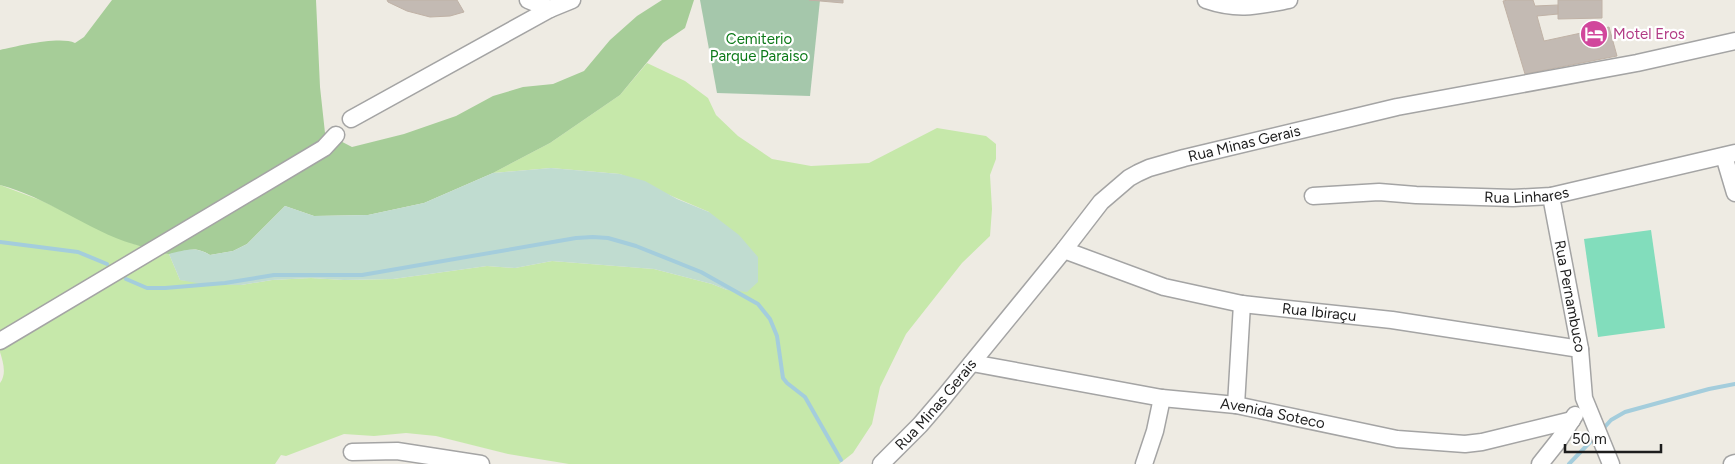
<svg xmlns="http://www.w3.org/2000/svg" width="1735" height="464" viewBox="0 0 1735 464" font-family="Figtree,sans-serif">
	<rect width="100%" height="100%" fill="#eeebe3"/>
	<path fill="#c6e8aa" d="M647 63 685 81 708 98 716 115 738 136 772 159 811 166 869 163 937 128 986 136 996 144V159L990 175 992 209 990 236 962 263 906 334 880 387 872 424 853 453 839 464H569L508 454 436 436 406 433 374 436 344 434 286 456 281 455 275 464H0V383C7 374 3 362 0 352V185L40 200 131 243 169 254 180 280 241 285 272 280 311 278 344 280 393 279 487 266 515 268 552 261 654 269 712 284 727 290 709 212 620 174 551 168 493 173 550 143 620 95Z"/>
	<path fill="#a6cd98" d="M112 0H316L320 87 325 133 352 147 404 134 456 116 493 96 523 87 553 84 584 71 610 40 637 16 662 0H694L685 28 663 43 620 95 550 143 493 173 424 203 368 215 314 216 285 206 247 244 233 251 210 255C191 244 189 253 170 254 163 254 141 246 133 244 87 230 47 197 0 185V50C18 46 60 36 75 43L84 37Z"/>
	<path fill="#c0dcd0" d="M551 168 620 174 645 181 677 199 709 212 739 235 758 257V282L747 292 727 290 712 284 654 269 552 261 515 268 487 266 393 279 344 280 311 278 272 280 241 285H208L180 280 169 254C186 250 195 246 210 255L233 251 247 244 285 206 314 216 368 215 424 203 493 173Z"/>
	<path fill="#a5c7ab" d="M700 0H820L810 96 717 93Z"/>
	<path fill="#82ddbc" d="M1651 230 1665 328 1598 337 1584 239Z"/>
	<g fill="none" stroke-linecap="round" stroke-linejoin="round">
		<path stroke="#a4cddc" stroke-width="4" d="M0 242 78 252 107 264
			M126 279 147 288H165L225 283 274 275H362L576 238 593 237 608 238 636 246 701 272 758 304 770 319 777 336 783 378 787 383 805 397 841 460
			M1602 430 1611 420 1625 412 1709 389 1735 384
			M1569 464 1595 437"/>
	</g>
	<path fill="#c3bab3" stroke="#c0b2a6" d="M387 0H457L464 12 450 16 430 17 407 11 388 2Z
		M809 0H843V3Z
		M1508 0H1533L1535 6 1558 5V14L1537 16 1544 41 1609 27 1617 56 1525 74 1503 1Z
		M1558 0H1602V18L1558 19Z"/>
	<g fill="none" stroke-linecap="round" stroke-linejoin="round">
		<defs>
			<g id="minor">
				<path d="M528 0 550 9"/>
				<path d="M1206 0C1238 11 1257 6 1289 0"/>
				<path d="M351 119 550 9 572 0"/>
				<path d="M1724 156 1735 193"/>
				<path id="s1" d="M1313 196 1379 192 1416 195 1513 198 1551 196 1735 153"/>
				<path id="s2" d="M1551 196 1580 349 1584 398 1611 464"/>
				<path id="s3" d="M1064 250 1164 287 1242 304 1392 320 1580 349"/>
				<path d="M0 341 324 148 336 135"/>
				<path id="s4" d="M972 363 1162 398 1236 405 1397 439 1465 444 1482 442 1572 420"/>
				<path d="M1236 405 1242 304"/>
				<path d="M352 452 397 451 481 464"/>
				<path id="s5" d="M881 464 920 425 944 397 1064 250 1101 202 1129 178 1138 173 1149 168 1184 158 1397 107 1637 63 1735 41"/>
				<path d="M1144 464 1155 431 1162 398"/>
				<path d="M1540 464 1559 440 1575 415"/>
				<path d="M1732 464 1735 463"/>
			</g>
		</defs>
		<use href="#minor" stroke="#a4a4a4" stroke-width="19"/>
		<use href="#minor" stroke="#fff" stroke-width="16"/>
	</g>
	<defs>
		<symbol id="hotel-disc" viewBox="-11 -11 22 22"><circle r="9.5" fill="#d1479c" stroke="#fff"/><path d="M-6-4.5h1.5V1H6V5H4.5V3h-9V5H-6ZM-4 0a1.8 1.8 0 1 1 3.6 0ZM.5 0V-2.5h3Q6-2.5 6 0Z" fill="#fff"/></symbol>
	</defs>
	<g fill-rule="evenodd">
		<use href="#hotel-disc" x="1578" y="18" width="32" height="32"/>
	</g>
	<g text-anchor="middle" stroke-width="4.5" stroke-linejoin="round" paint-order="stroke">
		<g font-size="15" fill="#b23c85" stroke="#fff" text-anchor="start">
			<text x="1613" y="39">Motel Eros</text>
		</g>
		<g font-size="15" fill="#0d7a19" stroke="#fff">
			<text x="759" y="44">Cemiterio<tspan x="759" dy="17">Parque Paraiso</tspan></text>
		</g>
		<g font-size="15" fill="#1d1d1d" stroke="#fff">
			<text dy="5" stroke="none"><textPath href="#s5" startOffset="500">Rua Minas Gerais</textPath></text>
			<text dy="5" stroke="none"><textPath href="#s1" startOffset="214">Rua Linhares</textPath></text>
			<text dy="5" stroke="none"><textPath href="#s2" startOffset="102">Rua Pernambuco</textPath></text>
			<text dy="5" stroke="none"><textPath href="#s3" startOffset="264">Rua Ibiraçu</textPath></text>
			<text dy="5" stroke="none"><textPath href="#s5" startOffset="81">Rua Minas Gerais</textPath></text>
			<text dy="5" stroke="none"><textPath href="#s4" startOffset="305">Avenida Soteco</textPath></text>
		</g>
	</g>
	<path d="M1565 444v8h96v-8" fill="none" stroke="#1d1d1d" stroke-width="2.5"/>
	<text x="1572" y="444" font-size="15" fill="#1d1d1d" stroke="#ffffff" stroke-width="4" paint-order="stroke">50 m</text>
</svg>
